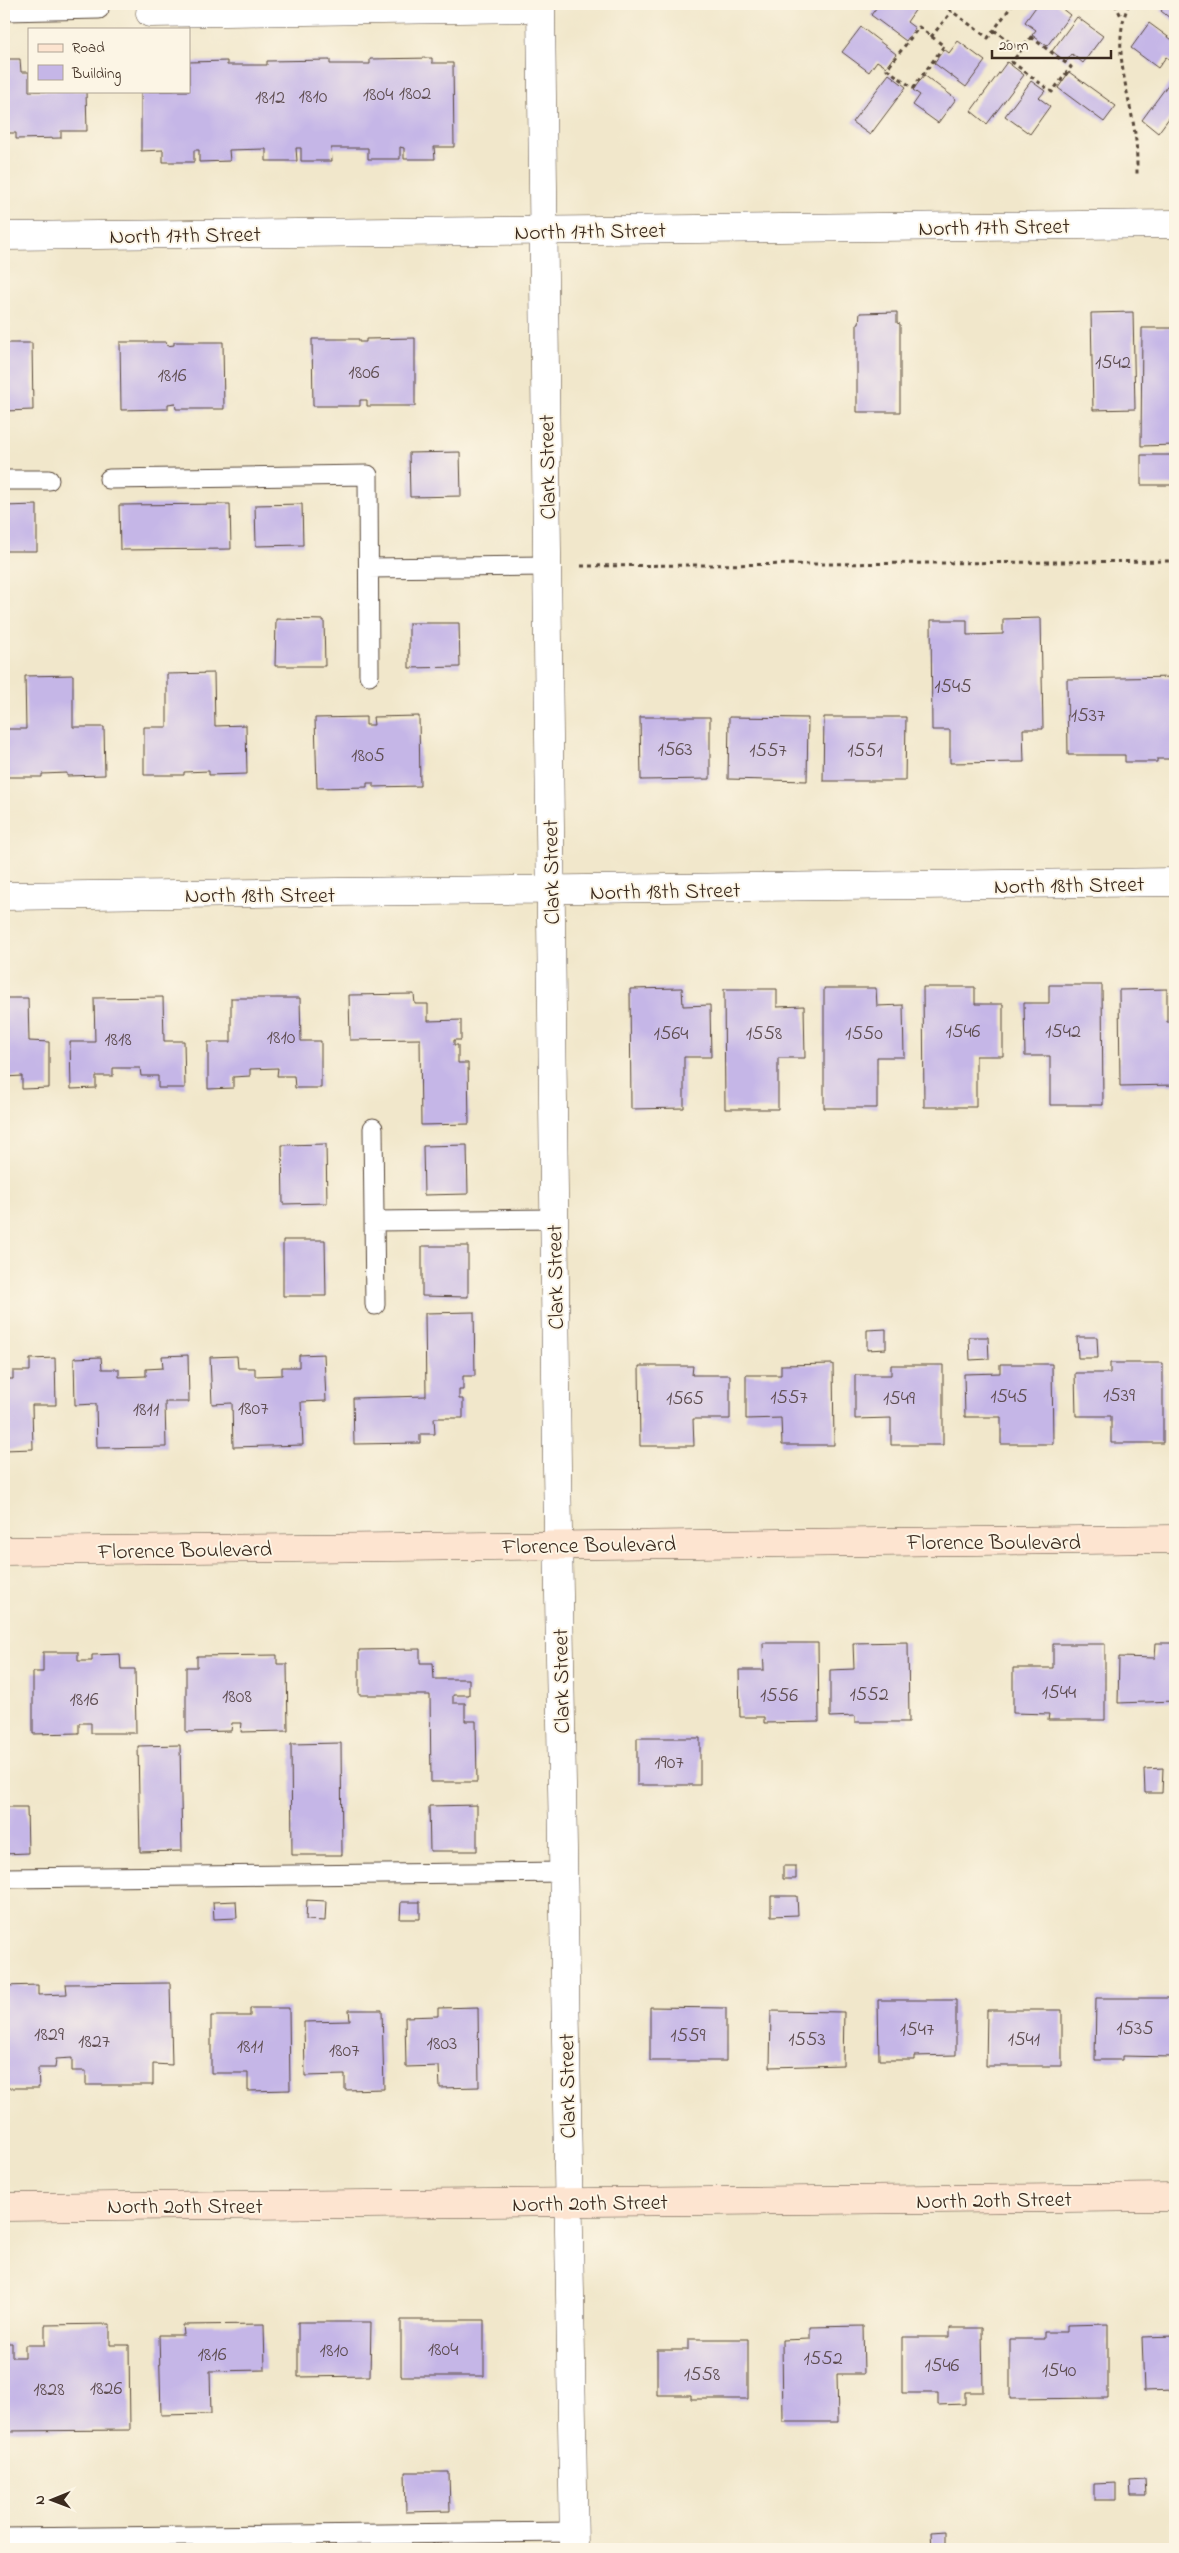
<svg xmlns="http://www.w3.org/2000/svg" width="1179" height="2553" viewBox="0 0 1179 2553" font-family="'Indie Flower',sans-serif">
	<rect width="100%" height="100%" fill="#fcf5e5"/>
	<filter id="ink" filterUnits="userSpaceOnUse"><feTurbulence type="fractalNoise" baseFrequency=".02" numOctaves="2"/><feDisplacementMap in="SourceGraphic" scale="10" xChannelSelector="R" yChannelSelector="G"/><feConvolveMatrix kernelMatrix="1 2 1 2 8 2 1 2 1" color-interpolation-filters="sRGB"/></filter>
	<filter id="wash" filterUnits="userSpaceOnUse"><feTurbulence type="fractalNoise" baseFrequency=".0096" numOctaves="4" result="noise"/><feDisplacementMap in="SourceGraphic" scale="20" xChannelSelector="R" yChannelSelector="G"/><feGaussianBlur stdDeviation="1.12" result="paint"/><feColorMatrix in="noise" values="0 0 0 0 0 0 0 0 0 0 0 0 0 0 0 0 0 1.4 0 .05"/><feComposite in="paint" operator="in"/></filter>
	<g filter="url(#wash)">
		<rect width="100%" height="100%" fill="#f1e7cb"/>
		<g id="blocks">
			<path fill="#c5b6e7" d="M879 4H909L916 9 907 22 915 28 906 41 871 15Z
				M1038 4H1056L1070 15 1047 46 1032 35 1036 30 1025 22Z
				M1166 4H1175V22L1161 11Z
				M1077 17 1103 36 1083 63 1072 54 1066 62 1052 51Z
				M1149 23 1175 42 1174 63 1166 57 1158 68 1131 48Z
				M861 27 896 54 886 67 877 61 869 72 842 52Z
				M958 41 985 61 966 87 934 63 944 49 949 53Z
				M432 58V63H453L454 147H434L435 159H404V148L400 147V159H368V148H331L332 161H301V148H296L297 161H266V149L229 150 230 161 199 162V150H194V162H163V150L141 151V91H189V62L227 61V65H267V61L330 60V64H370V59Z
				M4 59H20L21 72H29V91H86L87 131H61V138L16 139V133H4Z
				M1007 62 1024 75 987 124 971 111Z
				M1069 72 1116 106 1104 122 1058 88Z
				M889 74 906 87 870 135 852 122Z
				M924 75 956 99 938 123 913 105 920 95 913 90Z
				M1175 75V110L1158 133 1142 120Z
				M1031 81 1045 91 1039 98 1050 106 1030 134 1005 116Z
				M897 312V323L900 324V412H857V324H859L860 313Z
				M1133 312 1135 409 1093 410 1091 313Z
				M1142 328H1175V445L1141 446Z
				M415 338V406H367V400H360V406H313L312 339H359V342H366V339Z
				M120 342H166L167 346 174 345V342H223L224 409H176L175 403 168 404V409L121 410Z
				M4 343H32L33 410 4 411Z
				M460 452 461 496 410 497 409 453Z
				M1141 455H1175V485H1141Z
				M230 504 231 549 120 550 119 505Z
				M302 504 303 545 256 546 255 505Z
				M37 505V551H4V506Z
				M1041 618 1043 729H1023L1024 762 950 763V730H932L931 620H967V635L1003 634V619Z
				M276 619 324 620 325 666H275Z
				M409 623H459L460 667 409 668Z
				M214 673 215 726 246 725 247 774 209 775V771L184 772V775H144V727H167V674Z
				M73 675V727H104L105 775 67 776V773L42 774V777H4V729H26L25 676Z
				M1175 677V759H1157V762H1125V755H1068L1067 679Z
				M419 716 420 786 373 787V783H367V787L317 788 315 718 366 717V725H374L373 717Z
				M640 717H710V779L641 780Z
				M729 717 808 718 807 781 728 779Z
				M824 717H906L905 781H823Z
				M1049 985H1102L1103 1105H1050V1056H1025L1024 1003H1049Z
				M923 987H975V1004H1003V1056H976V1107H924Z
				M682 988 683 1006 710 1005 711 1057H684V1108L631 1109 630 989Z
				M824 988H876L877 1006 903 1005 904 1057H877V1108H824Z
				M724 989H777V1007L804 1006 805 1058H778V1109H725Z
				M1167 989V1022H1175V1085L1120 1086 1119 990Z
				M414 994 415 1004H428V1021L461 1020V1040H454V1045H458V1063H468L469 1124 421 1125 420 1039 350 1040 349 995Z
				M163 997 164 1041H184L185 1088H158V1076H141L140 1068H113V1076H96V1088L71 1089 70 1042H95L94 998Z
				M4 998H28L29 1041 49 1042V1088L22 1089V1076L5 1077Z
				M231 998H300L301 1041H321V1088H295L294 1076H277L278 1068 250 1069V1076L233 1077V1088L208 1089V1042H231Z
				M326 1144 327 1203 283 1204 282 1145Z
				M467 1145 468 1194 424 1195 423 1146Z
				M283 1240H325L326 1296H283Z
				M422 1246H468V1297L422 1296Z
				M474 1312 475 1376H463V1390H459V1399H463V1418H434L435 1434H420V1443L354 1444 353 1398 426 1396 425 1313Z
				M886 1329V1349L867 1350V1330Z
				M969 1337H988L989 1359 970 1360Z
				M1077 1337H1097L1098 1358H1078Z
				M324 1354 326 1401 301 1402 303 1445 233 1447 232 1403 212 1404 210 1357 237 1356 238 1368H255V1376L282 1375V1367H299V1355Z
				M188 1355 189 1402H165L166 1447 97 1448 96 1404 75 1405 74 1358 101 1357 102 1369H119V1377L146 1376V1369L163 1368 162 1356Z
				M55 1358 56 1405H32L33 1449 4 1450V1379H13V1371H30V1359Z
				M1110 1363H1163V1443H1111V1416H1076L1075 1373H1110Z
				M833 1364 834 1445H782L781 1418 746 1419V1375H781V1365Z
				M1000 1364H1052L1053 1444H1001V1417H965L964 1374 1000 1373Z
				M891 1365H943V1445H891V1418L855 1419V1375H891Z
				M639 1366H693L692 1375H730V1419H693L694 1446H640Z
				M908 1642 909 1722H855V1716L830 1717V1670L854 1669 853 1643Z
				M763 1643H818L819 1722 764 1723V1717H740L739 1670H764Z
				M1156 1643H1175V1701L1118 1703 1119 1657 1155 1658Z
				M1053 1644H1105V1720H1048L1049 1714 1013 1713V1668H1053Z
				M420 1649V1663H433L434 1679H469V1695H453V1703H465V1721H476L477 1782H431L430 1695H359V1650Z
				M43 1652H78V1661H92V1655L120 1654 121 1669H135L136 1733H91V1723H79V1733L33 1734V1672H43Z
				M277 1655V1664H287L288 1731 241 1732 242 1723H232L231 1731 186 1732V1667H197V1656Z
				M637 1738H700V1785H637Z
				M341 1743 342 1855H292L291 1744Z
				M180 1745 182 1851 140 1852 138 1746Z
				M1163 1768 1162 1793H1145L1144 1769Z
				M477 1805V1851H430L429 1806Z
				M4 1807H27L28 1853 4 1854Z
				M783 1866H796V1879H783Z
				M771 1896H797L798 1915 771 1916Z
				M307 1900 326 1901 325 1921 306 1920Z
				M236 1901 237 1918 214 1919 213 1902Z
				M401 1902H420V1919H400Z
				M170 1983 172 2065 153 2064V2085H86V2071H72V2058L56 2059 55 2068H38L39 2088H4V1986L38 1985V1995L67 1994 66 1984Z
				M1096 1998H1174L1173 2057 1122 2056V2060H1095Z
				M878 2000H956V2055L914 2056V2060H879Z
				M478 2007 479 2087 440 2088 439 2066 406 2067 405 2017 438 2016V2008Z
				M650 2007 726 2008V2061H650Z
				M250 2008H289L290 2090 248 2091V2073H211V2016H250Z
				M349 2010H382L384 2089 345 2090V2075L305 2076 304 2022 350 2021Z
				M987 2010H1062V2066H986Z
				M771 2011 844 2012 843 2065 770 2067Z
				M401 2320H484V2376H401Z
				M298 2322H371L370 2376 298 2377Z
				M110 2324V2345H129L130 2430 4 2431V2343H12V2357H25V2345H45V2325Z
				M264 2324 265 2370 210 2371 211 2414 161 2415 159 2335H184L183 2325Z
				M1108 2324V2398L1010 2399V2339H1044V2332H1067V2325Z
				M863 2326 864 2374H837L838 2422H783L782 2340 810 2339V2327Z
				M950 2328H982L983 2392H965V2404L938 2405V2393H902V2337H950Z
				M1175 2336V2390L1144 2391 1142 2337Z
				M688 2339H748V2399H691V2395H657V2350H688Z
				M405 2472H449L450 2511 406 2512Z
				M1145 2479 1146 2496H1131L1130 2480Z
				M1116 2483V2500H1094V2484Z
				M946 2531V2549H932L931 2532Z"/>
		</g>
	</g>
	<g filter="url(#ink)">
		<use href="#blocks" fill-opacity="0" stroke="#564638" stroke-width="1"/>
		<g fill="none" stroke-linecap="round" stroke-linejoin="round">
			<defs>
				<path id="lane" d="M4 11 99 9
					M109 479 368 475 369 675
					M4 480H49
					M369 568 547 566
					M373 1128 375 1305
					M374 1221 554 1219
					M4 1878 564 1872
					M4 2538 573 2532"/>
				<path id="street" d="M541 4 557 1467 574 2549
					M150 13 541 8
					M4 236 1175 224
					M4 896 1175 882"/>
				<path id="secondary" d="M4 1551 1175 1539
					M4 2207 1175 2197"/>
			</defs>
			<use href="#lane" stroke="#564638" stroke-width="21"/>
			<use href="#street" stroke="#564638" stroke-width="29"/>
			<use href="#secondary" stroke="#564638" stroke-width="29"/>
			<path stroke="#564638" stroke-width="3" stroke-dasharray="4 4" stroke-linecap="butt" d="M942 4 988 38 1013 4
				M1115 4 1122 18
				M1129 4C1109 47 1131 96 1136 141 1137 152 1137 164 1137 176
				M919 27 944 46 913 88 887 69Z
				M994 30 1021 51
				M931 37 952 11
				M1031 37 1071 67 1052 92 1012 62Z
				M581 566 1175 561"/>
			<use href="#lane" stroke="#fff" stroke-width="19"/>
			<use href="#street" stroke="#fff" stroke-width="28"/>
			<use href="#secondary" stroke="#fde4d0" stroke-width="28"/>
		</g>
	</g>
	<g text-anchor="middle" stroke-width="4" stroke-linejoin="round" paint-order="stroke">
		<g font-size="20" fill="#5e4d50">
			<text x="415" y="99">1802</text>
			<text x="378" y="100">1804</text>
			<text x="313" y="102">1810</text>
			<text x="270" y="103">1812</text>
			<text x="1113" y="368">1542</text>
			<text x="364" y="378">1806</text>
			<text x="172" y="381">1816</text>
			<text x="953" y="692">1545</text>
			<text x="1088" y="721">1537</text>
			<text x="675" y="755">1563</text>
			<text x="768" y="756">1557</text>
			<text x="865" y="756">1551</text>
			<text x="368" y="761">1805</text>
			<text x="963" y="1037">1546</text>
			<text x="1063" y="1037">1542</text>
			<text x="671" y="1039">1564</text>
			<text x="764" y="1039">1558</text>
			<text x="864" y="1039">1550</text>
			<text x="281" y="1043">1810</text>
			<text x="118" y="1045">1818</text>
			<text x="1119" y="1401">1539</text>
			<text x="1009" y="1402">1545</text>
			<text x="789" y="1403">1557</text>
			<text x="685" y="1404">1565</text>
			<text x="899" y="1404">1549</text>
			<text x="253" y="1414">1807</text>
			<text x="146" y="1415">1811</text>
			<text x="1059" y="1698">1544</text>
			<text x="869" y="1700">1552</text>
			<text x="779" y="1701">1556</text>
			<text x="237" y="1702">1808</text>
			<text x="84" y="1705">1816</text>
			<text x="669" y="1768">1907</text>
			<text x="1135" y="2034">1535</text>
			<text x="917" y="2035">1547</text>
			<text x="49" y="2040">1829</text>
			<text x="688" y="2041">1559</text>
			<text x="807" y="2045">1553</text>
			<text x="1024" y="2045">1541</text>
			<text x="94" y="2047">1827</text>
			<text x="442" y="2049">1803</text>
			<text x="250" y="2052">1811</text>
			<text x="344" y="2056">1807</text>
			<text x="443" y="2355">1804</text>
			<text x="334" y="2356">1810</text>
			<text x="212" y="2360">1816</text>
			<text x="823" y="2364">1552</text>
			<text x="942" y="2371">1546</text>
			<text x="1059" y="2376">1540</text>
			<text x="702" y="2380">1558</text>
			<text x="106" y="2394">1826</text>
			<text x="49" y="2395">1828</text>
		</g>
		<g font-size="22" fill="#3b2a1e" stroke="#fcf5e5">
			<text transform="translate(994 226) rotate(-1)" y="8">North 17th Street</text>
			<text transform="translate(590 230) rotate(-1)" y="8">North 17th Street</text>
			<text transform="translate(185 234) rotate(-1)" y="8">North 17th Street</text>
			<text transform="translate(546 467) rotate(-91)" y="8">Clark Street</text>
			<text transform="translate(550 872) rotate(-91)" y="8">Clark Street</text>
			<text transform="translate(1069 884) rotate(-1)" y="8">North 18th Street</text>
			<text transform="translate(665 890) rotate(-1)" y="8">North 18th Street</text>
			<text x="260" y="902">North 18th Street</text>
			<text transform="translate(554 1277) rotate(-91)" y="8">Clark Street</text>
			<text x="994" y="1549">Florence Boulevard</text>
			<text transform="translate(589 1544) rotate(-1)" y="8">Florence Boulevard</text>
			<text transform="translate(185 1549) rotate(-1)" y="8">Florence Boulevard</text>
			<text transform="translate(560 1681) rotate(-91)" y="8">Clark Street</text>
			<text transform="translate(566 2086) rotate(-91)" y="8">Clark Street</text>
			<text transform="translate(994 2199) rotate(-1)" y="8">North 20th Street</text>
			<text transform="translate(590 2202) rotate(-1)" y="8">North 20th Street</text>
			<text x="185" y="2213">North 20th Street</text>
		</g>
	</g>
	<rect width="1179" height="2553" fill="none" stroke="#fcf5e5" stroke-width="20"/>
	<rect x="28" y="28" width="162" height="65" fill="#fcf5e5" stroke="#afa495"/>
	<rect x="38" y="44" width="25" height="8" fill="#fde4d0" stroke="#afa495"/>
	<text x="72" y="52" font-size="15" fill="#3b2a1e">Road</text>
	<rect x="38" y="65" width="25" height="15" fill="#c5b6e7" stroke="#afa495"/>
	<text x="72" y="78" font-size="15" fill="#3b2a1e">Building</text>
	<g transform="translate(52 2500) rotate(269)" stroke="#fcf5e5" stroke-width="4" paint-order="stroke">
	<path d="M0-4L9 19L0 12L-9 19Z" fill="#3b2a1e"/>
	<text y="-8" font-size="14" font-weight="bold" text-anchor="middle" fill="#3b2a1e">N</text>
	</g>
	<path d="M992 50v8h119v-8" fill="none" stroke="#3b2a1e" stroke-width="2.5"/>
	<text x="999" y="50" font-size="15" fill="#3b2a1e" stroke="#fcf5e5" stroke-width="4" paint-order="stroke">20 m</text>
</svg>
